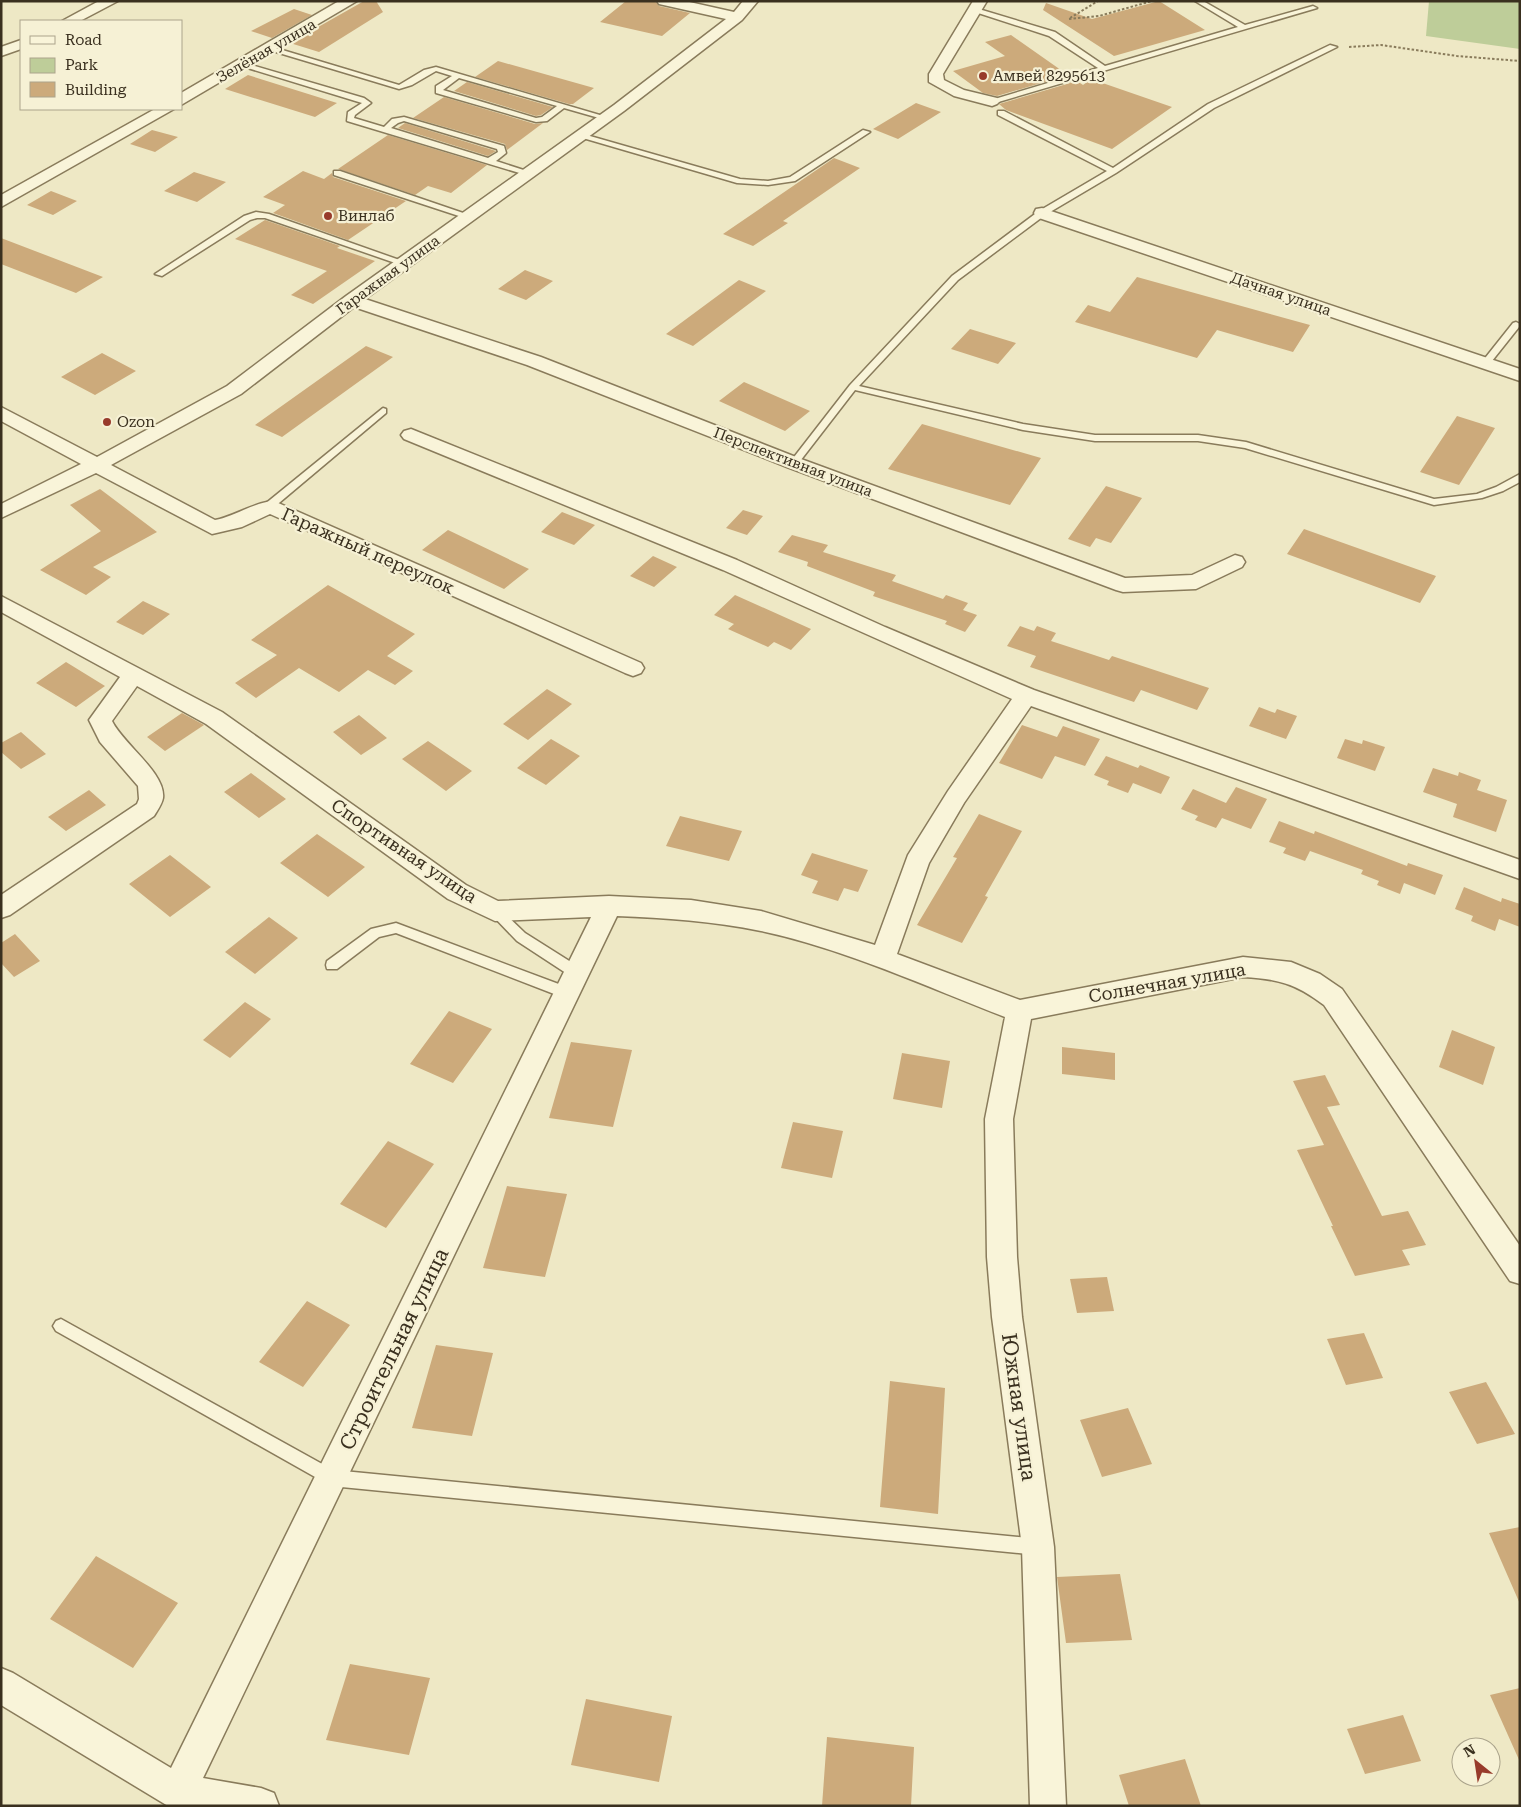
<svg xmlns="http://www.w3.org/2000/svg" width="1521" height="1807" viewBox="0 0 1521 1807" font-family="'Roboto Serif',serif">
	<rect width="100%" height="100%" fill="#eee8c5"/>
	<path fill="#becd99" d="M1429 1H1520V49L1426 36Z"/>
	<path fill="#ccaa7b" d="M364 1H376L383 12 319 52 290 43Z
		M626 1H655L659 6 690 13 662 36 600 22Z
		M1159 1 1205 30 1114 56 1043 10 1046 3 1092 19Z
		M294 9 312 15 272 38 251 31Z
		M1011 35 1058 68 1068 75 997 96 983 93 953 71 1005 56 985 42Z
		M498 61 594 88 573 104H569L475 77Z
		M248 75 337 103 315 117 225 89Z
		M1091 79 1172 107 1112 149 1006 110 999 104 1077 81 1083 85Z
		M467 82 553 107 541 115 536 116 454 91Z
		M444 97 535 124 543 123 507 150 505 144 413 118Z
		M916 103 941 112 898 139 873 129Z
		M405 123 496 151 488 156 398 128Z
		M152 130 178 137 155 152 130 144Z
		M388 135 487 165 451 193 428 186 415 195 338 169Z
		M834 158 860 168 783 221 788 223 753 246 723 234Z
		M303 171 324 179 332 173 333 177 406 201 348 240 273 213 285 205 263 197Z
		M194 172 226 182 197 202 164 191Z
		M51 191 77 201 53 215 27 205Z
		M265 220 340 246 337 248 375 261 313 304 291 295 327 271 235 239Z
		M1 238 103 277 76 293 1 264Z
		M525 270 553 281 526 300 498 289Z
		M1137 277 1310 325 1293 352 1217 330 1197 358 1075 322 1088 305 1110 312Z
		M739 280 766 291 693 346 666 334Z
		M970 329 1016 343 998 364 951 349Z
		M366 346 393 357 282 437 255 425Z
		M102 353 136 371 95 395 61 377Z
		M744 382 810 411 785 431 719 401Z
		M1457 416 1495 428 1459 485 1420 472Z
		M922 424 1041 458 1010 505 888 469Z
		M1106 486 1142 498 1111 543 1096 538 1090 547 1068 539Z
		M100 489 157 532 93 567 111 577 86 595 40 570 101 531 70 505Z
		M743 510 763 516 747 535 726 528Z
		M562 512 595 525 574 545 541 532Z
		M1304 529 1436 576 1420 603 1287 554Z
		M448 530 529 569 504 589 422 550Z
		M792 535 828 545 823 552 896 575 892 581 943 599 946 595 968 603 963 610 977 615 965 632 945 624 947 621 873 596 875 592 807 566 808 562 778 552Z
		M653 556 677 567 654 587 630 576Z
		M328 585 415 634 387 656 413 671 395 685 368 670 339 692 299 668 256 698 235 683 277 655 251 640Z
		M735 595 811 629 791 650 774 642 768 647 728 629 734 624 714 615Z
		M143 601 170 614 143 635 116 622Z
		M1020 626 1034 631 1037 626 1056 633 1051 641 1094 655 1109 660 1112 656 1209 688 1197 710 1141 690 1134 702 1030 667 1036 656 1007 646Z
		M66 662 105 686 76 707 36 683Z
		M547 689 572 704 528 740 503 724Z
		M1259 707 1275 713 1277 709 1297 716 1286 739 1249 726Z
		M182 713 204 725 165 751 147 737Z
		M359 715 387 738 361 755 333 732Z
		M1022 725 1057 737 1063 726 1100 739 1085 766 1055 756 1042 779 999 763Z
		M21 732 46 754 21 769 1 752V743Z
		M551 739 580 756 546 785 517 768Z
		M1345 739 1362 744 1363 740 1385 747 1375 771 1337 758Z
		M428 741 472 771 446 791 402 759Z
		M1106 756 1138 768 1140 765 1170 777 1161 794 1133 783 1128 793 1107 785 1109 781 1094 775Z
		M1433 768 1458 776 1459 772 1481 780 1477 790 1507 800 1496 832 1453 817 1457 804 1423 792Z
		M251 773 286 799 259 818 224 792Z
		M1236 787 1267 799 1251 829 1222 818 1216 828 1195 820 1198 816 1181 809 1193 789 1226 803Z
		M89 790 106 805 66 831 48 817Z
		M979 814 1022 831 985 896 988 897 962 943 917 925 957 858 953 857Z
		M680 816 742 831 729 861 666 846Z
		M1279 821 1314 834 1315 831 1407 866 1408 863 1443 875 1435 895 1404 883 1400 894 1377 885 1379 881 1361 874 1363 870 1310 851 1305 861 1283 853 1286 848 1269 842Z
		M317 834 365 867 328 897 280 863Z
		M812 853 868 870 858 892 844 888 838 901 812 893 818 881 801 875Z
		M170 855 211 887 170 917 129 884Z
		M1464 887 1501 902 1502 898 1520 904V927L1499 919 1495 931 1471 921 1473 916 1455 909Z
		M269 917 298 938 255 974 225 952Z
		M15 934 40 961 14 977 1 963V943Z
		M245 1002 271 1019 230 1058 203 1040Z
		M449 1011 492 1029 453 1083 410 1064Z
		M1452 1030 1495 1047 1483 1085 1439 1067Z
		M571 1042 632 1050 613 1127 549 1118Z
		M1062 1047 1115 1053V1080L1062 1074Z
		M902 1053 950 1061 942 1108 893 1099Z
		M1325 1075 1340 1105 1327 1107 1382 1216 1408 1211 1426 1245 1402 1250 1410 1265 1355 1276 1331 1226H1333L1297 1150 1324 1145 1293 1081Z
		M793 1122 843 1131 832 1178 781 1168Z
		M388 1141 434 1164 386 1228 340 1204Z
		M507 1186 567 1194 545 1277 483 1268Z
		M1107 1277 1114 1311 1077 1313 1070 1279Z
		M307 1301 350 1325 303 1387 259 1362Z
		M1364 1333 1383 1378 1346 1385 1327 1339Z
		M436 1345 493 1353 472 1436 412 1428Z
		M890 1381 945 1388 938 1514 880 1507Z
		M1486 1382 1515 1434 1477 1444 1449 1392Z
		M1128 1408 1152 1464 1102 1477 1080 1420Z
		M1520 1527V1604L1489 1533Z
		M96 1556 178 1603 133 1668 50 1619Z
		M1120 1574 1132 1640 1066 1643 1057 1577Z
		M350 1664 430 1678 409 1755 326 1740Z
		M1520 1688V1762L1490 1695Z
		M586 1699 672 1716 659 1782 571 1765Z
		M1403 1715 1421 1761 1365 1774 1347 1729Z
		M827 1737 914 1747 911 1806H822Z
		M1185 1759 1201 1806H1129L1119 1775Z"/>
	<g fill="none" stroke-linecap="round" stroke-linejoin="round">
		<defs>
			<path id="service" d="M1195 1H1203L1245 25 1313 6 1317 8 995 103 988 101 1098 68 1049 36 972 11V7L1055 32 1105 66 1238 27Z
				M1330 45 1337 47 1214 108 1116 173 1045 215 958 280 859 386 1023 424 1095 435H1198L1246 442 1434 499 1477 494 1496 487 1520 474V482L1503 491 1482 498 1434 505 1245 448 1198 441H1095L1023 430 855 390 797 465H791V461L850 385 952 276 1039 211 1107 171 998 115V111H1004L1113 168 1208 104Z
				M269 46 399 85 424 70 436 67 610 118 606 120 564 108 547 121 536 122 436 93V86L452 76 436 71 412 85 399 89 269 50ZM459 78 557 106 542 117 536 118 443 90Z
				M241 62 364 98 371 103 355 115 354 118 384 127 392 119 404 117 504 146 506 153 496 161 533 173 526 175 347 121 348 112 362 103 241 66ZM404 121 497 149 498 152 488 158 391 128 398 123Z
				M863 130 870 132 795 181 768 185 737 183 576 136 583 134 740 179 768 181 790 177Z
				M334 171H340L472 216 465 218 334 175Z
				M256 212 269 214 408 263 401 265 265 218H257L250 220 162 276 155 274 244 216Z
				M1516 322 1520 324 1519 327 1488 366H1482V362L1513 323Z
				M383 408 386 409V413L273 508H265V504Z
				M495 906 499 908 525 933 582 969 583 973 582 977H572L517 941 491 914 489 911 491 908Z
				M396 923 572 989 574 993 572 997H562L396 933 379 937 337 969H327L326 965 327 961 371 929Z
				M61 1319 333 1470 1038 1539 1044 1541 1046 1547 1044 1553 1038 1555 331 1486 56 1331 53 1326 56 1321Z"/>
			<path id="minor" d="M99 1H118L80 21H62Z
				M339 1H357L181 105V93Z
				M657 1H685L734 12 743 1H758L742 20 624 111 365 299 541 357 801 459 1125 578 1192 575 1235 555 1242 557 1245 562 1242 567 1196 589 1123 592 1116 590 787 467 527 365 354 307 241 394 111 465 215 520C234 517 262 498 276 502L641 663 644 668 641 673 633 676 625 673 270 514 242 527 212 534 96 473 1 518V504L81 464 1 421V407L97 457 227 386 346 296 614 105 726 19 659 4Z
				M973 1H987L943 74 944 80 964 90 997 98 1000 101 997 104 992 106 954 96 929 82V74Z
				M21 40V49L1 56V47Z
				M155 109H174L1 207V195Z
				M1042 208 1520 369V381L1036 217 1034 213 1036 209Z
				M411 429 737 560 885 627 1034 690 1520 860V879L1031 706 964 803 929 863 897 954 1020 1000 1243 957 1291 962 1320 974 1342 989 1520 1246V1284L1510 1281 1324 1005C1295 983 1278 979 1243 977L1031 1019 1013 1119 1017 1257 1022 1317 1054 1547 1066 1806H1030L1022 1547 992 1317 987 1257 985 1119 1005 1017C925 986 845 949 761 931 713 921 665 918 617 916L203 1778 261 1788 274 1793 279 1806H168L1 1705V1668L13 1673 171 1768 591 917 495 921 448 899 206 724 137 686 112 721C123 744 166 773 163 798 162 804 157 811 154 816L10 915 1 918V895L137 804 139 799 138 786 100 742 89 720 120 677 1 612V596L222 712 466 885 498 901 609 896 691 900 761 911 875 945 908 855 948 791 1012 699 723 570 404 439 401 435 404 431Z"/>
		</defs>
		<use href="#service" stroke="#897b5b" stroke-width="3"/>
		<use href="#minor" stroke="#897b5b" stroke-width="3"/>
		<path stroke="#897b5b" stroke-width="2" stroke-dasharray="2.5 2" stroke-linecap="butt" d="M1070 18 1098 1
			M1069 19 1099 16 1152 1
			M1349 47 1381 45 1457 56 1520 61"/>
		<use href="#service" fill="#f9f4d9" fill-rule="evenodd"/>
		<use href="#minor" fill="#f9f4d9" fill-rule="evenodd"/>
	</g>
	<g fill="#983b2b" stroke="#f6f1d5" stroke-width="2">
		<circle cx="983" cy="76" r="5"/>
		<circle cx="328" cy="216" r="5"/>
		<circle cx="107" cy="422" r="5"/>
	</g>
	<g text-anchor="middle" stroke-width="4.5" stroke-linejoin="round" paint-order="stroke">
		<g font-size="15" fill="#3a301f" stroke="#f6f1d5">
			<text transform="translate(266 51) rotate(-30)" y="5">Зелёная улица</text>
			<text transform="translate(388 275) rotate(-36)" y="5">Гаражная улица</text>
			<text transform="translate(1281 294) rotate(19)" y="5">Дачная улица</text>
			<text transform="translate(793 462) rotate(21)" y="5">Перспективная улица</text>
		</g>
		<g font-size="15" fill="#3a301f" stroke="#f6f1d5" text-anchor="start">
			<text x="993" y="81">Амвей 8295613</text>
			<text x="338" y="221">Винлаб</text>
			<text x="117" y="427">Ozon</text>
		</g>
		<g font-size="18" fill="#3a301f" stroke="#f6f1d5">
			<text transform="translate(368 551) rotate(24)" y="6">Гаражный переулок</text>
			<text transform="translate(404 851) rotate(34)" y="6">Спортивная улица</text>
			<text transform="translate(1167 983) rotate(-10)" y="6">Солнечная улица</text>
		</g>
		<g font-size="21" fill="#3a301f" stroke="#f6f1d5">
			<text transform="translate(394 1349) rotate(-64)" y="7">Строительная улица</text>
			<text transform="translate(1019 1407) rotate(82)" y="7">Южная улица</text>
		</g>
	</g>
	<rect width="1521" height="1807" fill="none" stroke="#3a301f" stroke-width="5"/>
	<rect x="20" y="20" width="162" height="90" fill="#f6f1d5" stroke="#aba48c"/>
	<rect x="30" y="36" width="25" height="8" fill="#f9f4d9" stroke="#aba48c"/>
	<text x="65" y="45" font-size="15" fill="#3a301f">Road</text>
	<rect x="30" y="58" width="25" height="15" fill="#becd99" stroke="#aba48c"/>
	<text x="65" y="70" font-size="15" fill="#3a301f">Park</text>
	<rect x="30" y="82" width="25" height="15" fill="#ccaa7b" stroke="#aba48c"/>
	<text x="65" y="95" font-size="15" fill="#3a301f">Building</text>
	<g transform="translate(1476 1762) rotate(330)"><circle r="24" fill="#f6f1d5" stroke="#aba48c"/>
	<path d="M0-4L9 19L0 12L-9 19Z" fill="#983b2b"/>
	<text y="-8" font-size="14" font-weight="bold" text-anchor="middle" fill="#3a301f">N</text>
	</g>
</svg>
